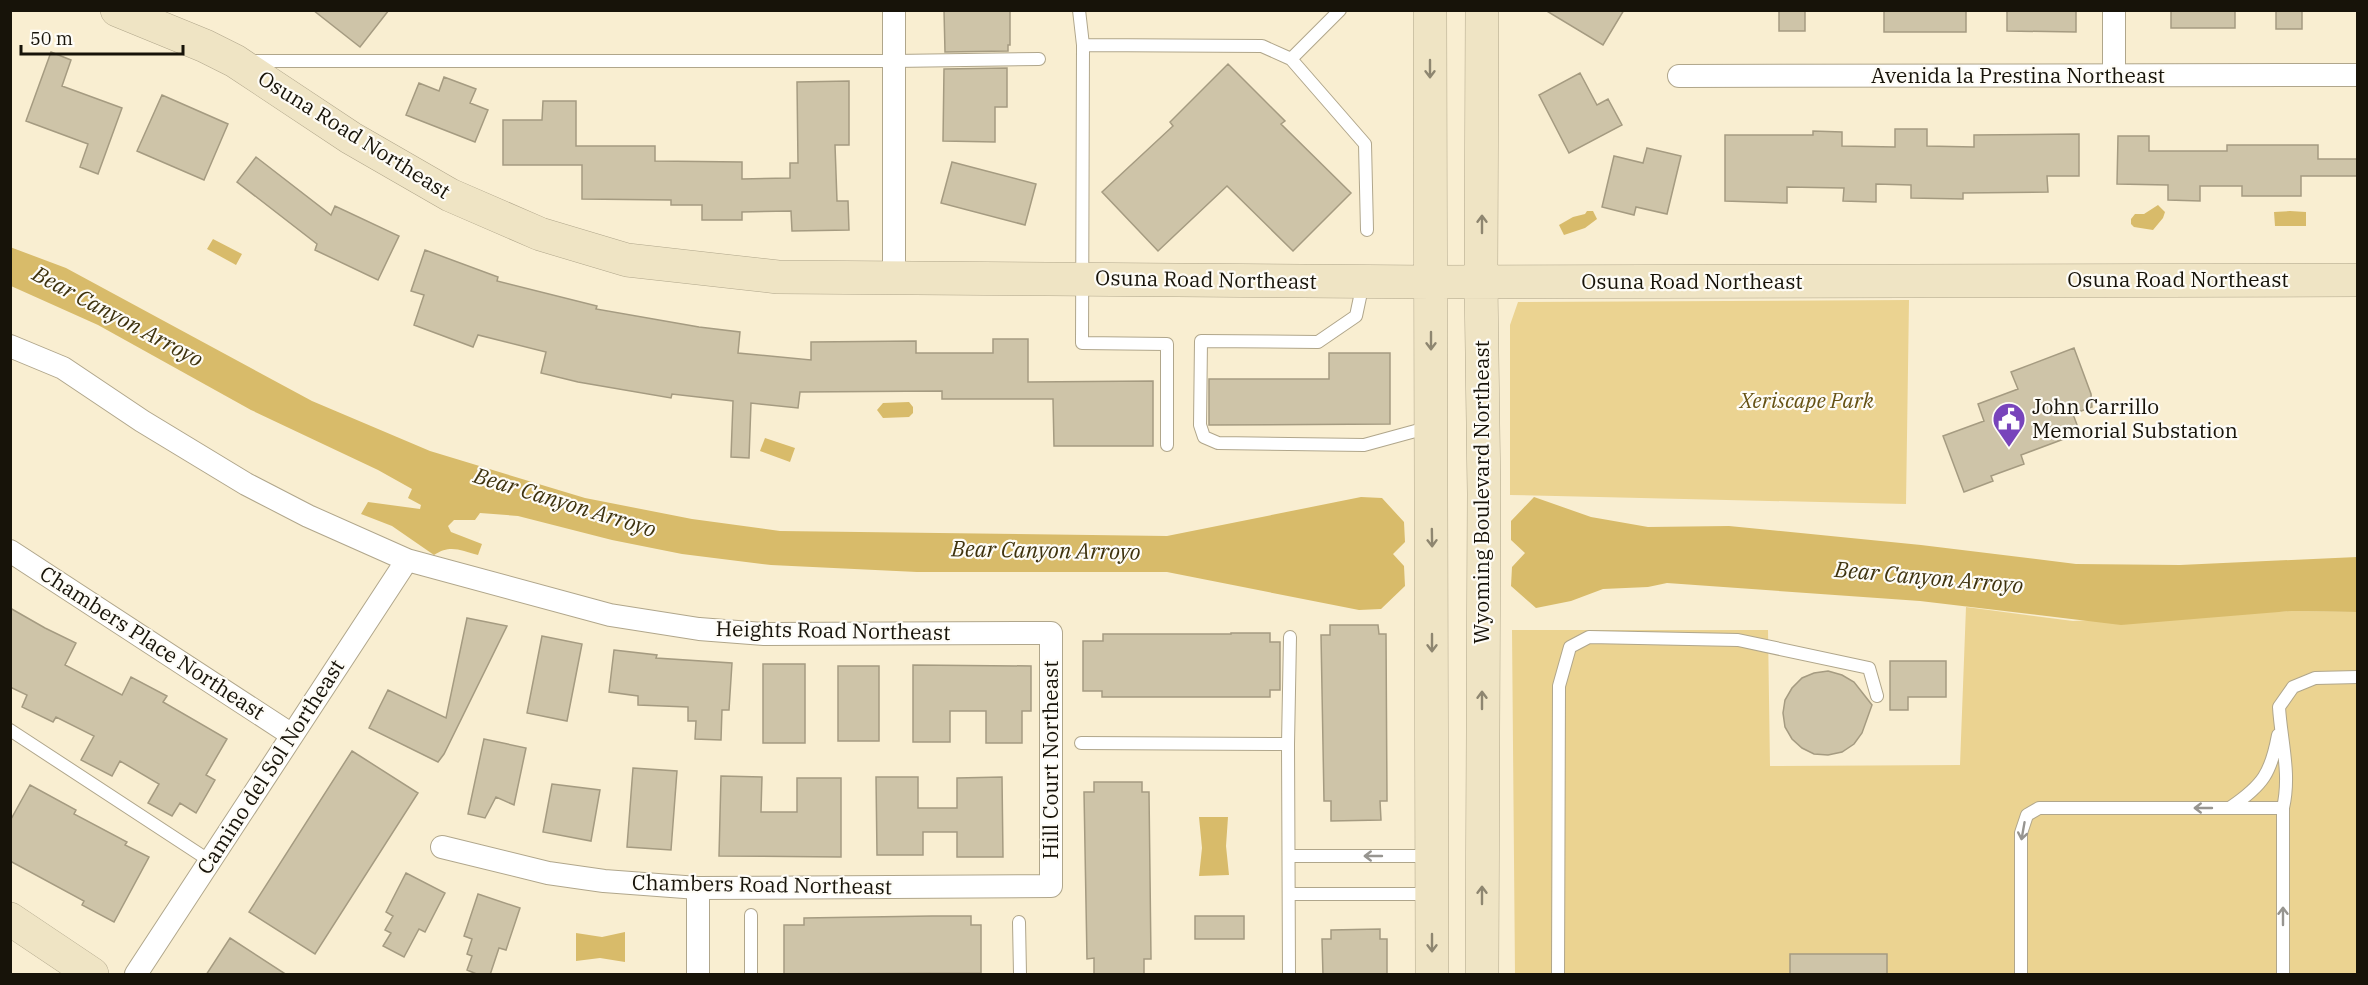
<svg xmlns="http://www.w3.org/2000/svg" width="2368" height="985" viewBox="0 0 2368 985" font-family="'IBM Plex Serif',serif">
	<rect width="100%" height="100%" fill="#f9eed1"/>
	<path fill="#ebd391" d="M1909 300 1906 504 1510 495V325L1518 302Z
		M1966 607 2073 621 2291 611 2357 612V974H1515L1512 630H1768L1770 766 1960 765Z"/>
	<path fill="#d8bb6a" d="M2158 205 2165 212 2163 218 2153 230 2134 227 2131 224V219L2135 214H2144Z
		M1587 211H1593L1597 219 1585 228 1564 235 1559 225 1573 217 1585 214Z
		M2290 211 2306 212V226H2275L2274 212Z
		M213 239 242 254 236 265 207 249Z
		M10 247 66 268 312 401 430 451 585 498 692 519 780 531 1167 536 1361 497 1382 498 1404 522 1405 542 1393 554 1404 566 1405 586 1381 609 1359 610 1167 572H917L771 565 682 554 612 540 518 516 480 513 475 520H454L448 526 451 532 482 544 478 555C461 551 451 544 434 555L392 526 361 514 368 502 420 509 421 505 408 498 412 489 378 470 251 410 98 325 11 286Z
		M909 402 913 407V413L909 417 883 418 877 410 883 403Z
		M765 438 795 448 790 462 760 451Z
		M1534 497 1591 517 1648 527 1729 526 1921 545 2076 564 2180 565 2357 557V612L2291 611 2121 625 1920 601 1667 583 1648 587 1603 589 1571 601 1536 608 1511 586 1512 567 1525 553 1511 540V521Z
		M1199 817H1228L1226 846 1229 875 1199 876 1202 848Z
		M625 932V962L600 958 576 961V933L602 937Z"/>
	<path fill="#cec4a8" stroke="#a59b81" stroke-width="1.5" d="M313 10H389L360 47Z
		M944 10H1010V45H1008V51L945 52Z
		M1545 10H1624L1603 45Z
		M1779 10H1805V31H1779Z
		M1884 10H1966V32H1884Z
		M2007 10H2076V32L2007 31Z
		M2171 10H2235V28H2171Z
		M2276 10H2302V29H2276Z
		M51 52 71 60 62 86 122 108 98 174 80 167 88 144 26 121Z
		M1228 64 1285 121 1281 124 1351 193 1293 251 1227 186 1158 251 1102 192 1173 126 1170 122Z
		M1007 68V107H995V142L943 141 944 69Z
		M1580 73 1597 105 1608 99 1622 125 1569 153 1539 95Z
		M444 77 476 89 470 103 488 110 475 142 406 115 419 83 439 91Z
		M849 81V145H835L837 201H848L849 230 792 231 791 211 742 212V220H702V205H671V200L582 199V165H503V120H542L543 101H576V146H655V161L742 162V179L790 178V163H798L797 82Z
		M162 95 228 124 204 180 137 151Z
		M1895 129H1927V146L1974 147V135L2079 134V176H2047L2048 192 1963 193V199L1911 198V185L1876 184V202L1843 201 1844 188 1787 187V203L1725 201V135H1813V131L1842 132V146L1895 147Z
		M2118 136H2149V151H2227V145H2318V159H2358V176H2301V196H2242V186H2200V201L2168 200V185L2117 184Z
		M1647 148 1681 156 1667 214 1636 207 1634 215 1602 207 1614 156 1643 163Z
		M256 157 331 215 335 206 399 236 378 280 315 250 317 244 237 182Z
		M952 162 1036 184 1025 225 941 203Z
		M425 250 498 277 497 281 597 306 596 309 699 327 740 332 738 353 811 360V342L916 341V353H993V339H1028V382L1153 381V446H1054L1053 399H942V391L800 392 798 408 751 403 749 458 731 457 733 401 672 394 671 398 578 382 541 373 546 352 478 335 473 347 414 325 424 295 411 291Z
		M2074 348 2091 394 2092 407 2073 414 2080 433 2021 455 2024 464 1991 476 1993 481 1964 492 1943 436 1984 421 1978 404 2018 389 2011 372Z
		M1329 353H1390V424L1209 425V379H1329Z
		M10 608 45 628 76 643 65 665 122 695 131 677 167 696 163 702 227 739 206 775 215 780 196 813 180 803 172 816 148 803 159 784 120 761 112 776 81 760 94 736 56 717 53 722 22 707 27 695 10 687Z
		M467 618 507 626 444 754 438 762 369 728 388 690 446 718Z
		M1330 625H1378L1379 634H1386L1387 801H1380L1381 820 1331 821V801H1324L1321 635H1330Z
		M1231 633H1270V642H1280V690H1270V697H1102V691H1083V641H1103V634H1231Z
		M542 636 582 644 567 721 527 713Z
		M614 650 657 655 656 658 732 663 729 710H722L721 740 695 739 696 721H688V707L638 705V696L609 692Z
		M1890 661H1946V697H1908V710H1890Z
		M763 664H805V743H763Z
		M913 665 1031 666V711H1022V743H986V711H950V742H913Z
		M838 666H879V741H838Z
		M1828 671 1842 675 1854 682 1872 705 1862 733 1854 744 1842 752 1828 755 1814 754 1802 748 1792 739 1785 727 1783 713 1785 700 1792 688 1802 678 1814 673Z
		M484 739 526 748 514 805 496 797 485 818 468 814Z
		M352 751 418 793 315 954 249 912Z
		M633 768 677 771 671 850 627 847Z
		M721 776 762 777 761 812H797V778H841V857L719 856Z
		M876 777H918V808H957V778L1002 777 1003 857H957V832H923V855H877Z
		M1094 782H1142V792H1149L1151 959H1144V975H1094V958L1087 959 1084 792H1094Z
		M552 784 600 790 591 841 543 832Z
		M30 785 76 810 74 814 127 842 125 845 149 857 114 922 82 905 84 901 10 861V821Z
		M406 873 445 893 425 932 419 929 404 957 383 946 391 933 385 930 393 916 386 912Z
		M478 894 520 908 506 950 499 948 490 975H479L467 970 472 956 467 954 472 939 464 936Z
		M932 916H971V925H981V973L784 974V925H804V918Z
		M1195 916H1244V939H1195Z
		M1380 929V939H1387V975H1323L1322 939H1331V930Z
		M230 938 287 975H206Z
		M1790 954H1887V975H1790Z"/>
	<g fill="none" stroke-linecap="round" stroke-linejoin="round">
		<defs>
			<path id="lane" d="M1079 10 1083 45
				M1291 59 1365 144 1367 230
				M251 61H894L1039 59
				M1363 283 1356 316 1318 342 1201 341 1200 425 1204 437 1218 443 1364 445 1430 427
				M1167 445V344L1082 343 1083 45 1262 46 1291 59 1340 10
				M10 730 210 861
				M1081 743 1288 744 1289 974
				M1288 744 1290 637
				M2231 807C2263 785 2271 773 2278 735
				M1289 856H1431
				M1289 894H1432
				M751 915V974
				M1019 922 1020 974
				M1558 974 1559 686 1570 647 1589 637 1738 640 1869 668 1877 696
				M2021 974V833L2027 815 2039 808H2283
				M2283 974V808C2291 774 2281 741 2279 707L2293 687 2315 678 2358 677"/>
			<path id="street" d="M2114 75V10
				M1679 76 2358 75
				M894 276V10
				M10 346 63 368 142 421 246 484 308 516 407 560 610 615 699 629 764 634 1051 633V886L698 888 604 881 548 873 442 847
				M10 551 292 735
				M136 974 407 560
				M698 974V888"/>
			<path id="secondary" d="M117 10 205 46 235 61 351 138 450 195 540 234 627 260 778 277 1431 282 2358 280
				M1430 10 1432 974
				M10 919 92 974
				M1482 974 1484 494 1481 282 1482 10"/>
		</defs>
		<use href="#lane" stroke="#b0a68b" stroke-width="14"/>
		<use href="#street" stroke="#b0a68b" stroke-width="24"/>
		<use href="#secondary" stroke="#b0a68b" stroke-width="34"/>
		<use href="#lane" stroke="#fff" stroke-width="12"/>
		<use href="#street" stroke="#fff" stroke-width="22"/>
		<use href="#secondary" stroke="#efe4c4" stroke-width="33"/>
	</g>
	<defs><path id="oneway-shaft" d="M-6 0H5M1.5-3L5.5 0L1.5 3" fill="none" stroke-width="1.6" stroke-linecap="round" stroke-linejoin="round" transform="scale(1.5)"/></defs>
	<g stroke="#8e8670">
		<use href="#oneway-shaft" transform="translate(1430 69) rotate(90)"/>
		<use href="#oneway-shaft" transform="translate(1482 224) rotate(-90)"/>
		<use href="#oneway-shaft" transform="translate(1431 341) rotate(90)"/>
		<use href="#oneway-shaft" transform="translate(1432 538) rotate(89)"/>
		<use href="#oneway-shaft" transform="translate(1432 643) rotate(90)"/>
		<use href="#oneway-shaft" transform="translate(1482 700) rotate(-90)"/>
		<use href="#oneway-shaft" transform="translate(1482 895) rotate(-90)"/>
		<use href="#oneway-shaft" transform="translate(1432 943) rotate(90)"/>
	</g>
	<g stroke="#979590">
		<use href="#oneway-shaft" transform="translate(2203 808) rotate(180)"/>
		<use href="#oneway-shaft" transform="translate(2023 831) rotate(100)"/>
		<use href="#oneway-shaft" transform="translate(1373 856) rotate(180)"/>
		<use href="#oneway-shaft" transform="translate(2283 916) rotate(-90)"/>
	</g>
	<defs>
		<symbol id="civic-pin" viewBox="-11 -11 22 30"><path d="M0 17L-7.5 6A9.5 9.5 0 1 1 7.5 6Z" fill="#7844bb" stroke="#fefcf6"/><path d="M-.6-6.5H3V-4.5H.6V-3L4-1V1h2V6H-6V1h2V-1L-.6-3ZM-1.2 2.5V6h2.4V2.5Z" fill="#fff"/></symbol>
	</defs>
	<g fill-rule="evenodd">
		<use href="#civic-pin" x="1990" y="400" width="38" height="52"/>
	</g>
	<g text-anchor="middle" stroke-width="4.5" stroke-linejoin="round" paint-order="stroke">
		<g font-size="21" fill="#171309" stroke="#fefcf6">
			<text x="2018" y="83">Avenida la Prestina Northeast</text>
			<text transform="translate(354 135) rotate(32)" y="7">Osuna Road Northeast</text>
			<text transform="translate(1206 280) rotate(1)" y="7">Osuna Road Northeast</text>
			<text x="2178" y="287">Osuna Road Northeast</text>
			<text x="1692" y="289">Osuna Road Northeast</text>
			<text transform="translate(1482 492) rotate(-90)" y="7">Wyoming Boulevard Northeast</text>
			<text transform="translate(833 631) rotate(1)" y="7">Heights Road Northeast</text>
			<text transform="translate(152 643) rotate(33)" y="7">Chambers Place Northeast</text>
			<text transform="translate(1051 760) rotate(-90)" y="7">Hill Court Northeast</text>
			<text transform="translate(271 767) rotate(-57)" y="7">Camino del Sol Northeast</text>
			<text transform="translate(762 885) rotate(1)" y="7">Chambers Road Northeast</text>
		</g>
		<g font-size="21" font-style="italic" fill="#655113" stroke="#fefcf6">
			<text x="1807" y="408">Xeriscape Park</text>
		</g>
		<g font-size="21" fill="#171309" stroke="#fefcf6" text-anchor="start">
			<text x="2032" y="414">John Carrillo<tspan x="2032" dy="24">Memorial Substation</tspan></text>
		</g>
		<g font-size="22" font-style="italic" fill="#3e320e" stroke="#fefcf6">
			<text transform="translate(118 316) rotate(28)" y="8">Bear Canyon Arroyo</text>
			<text transform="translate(565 502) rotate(17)" y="8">Bear Canyon Arroyo</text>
			<text transform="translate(1046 550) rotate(1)" y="8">Bear Canyon Arroyo</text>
			<text transform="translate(1929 577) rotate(5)" y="8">Bear Canyon Arroyo</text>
		</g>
	</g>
	<rect width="2368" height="985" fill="none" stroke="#171309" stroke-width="24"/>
	<path d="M21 45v9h162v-9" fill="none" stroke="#171309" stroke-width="3"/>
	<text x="30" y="45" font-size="18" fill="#171309" stroke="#fefcf6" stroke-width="4.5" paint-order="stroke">50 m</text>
</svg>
